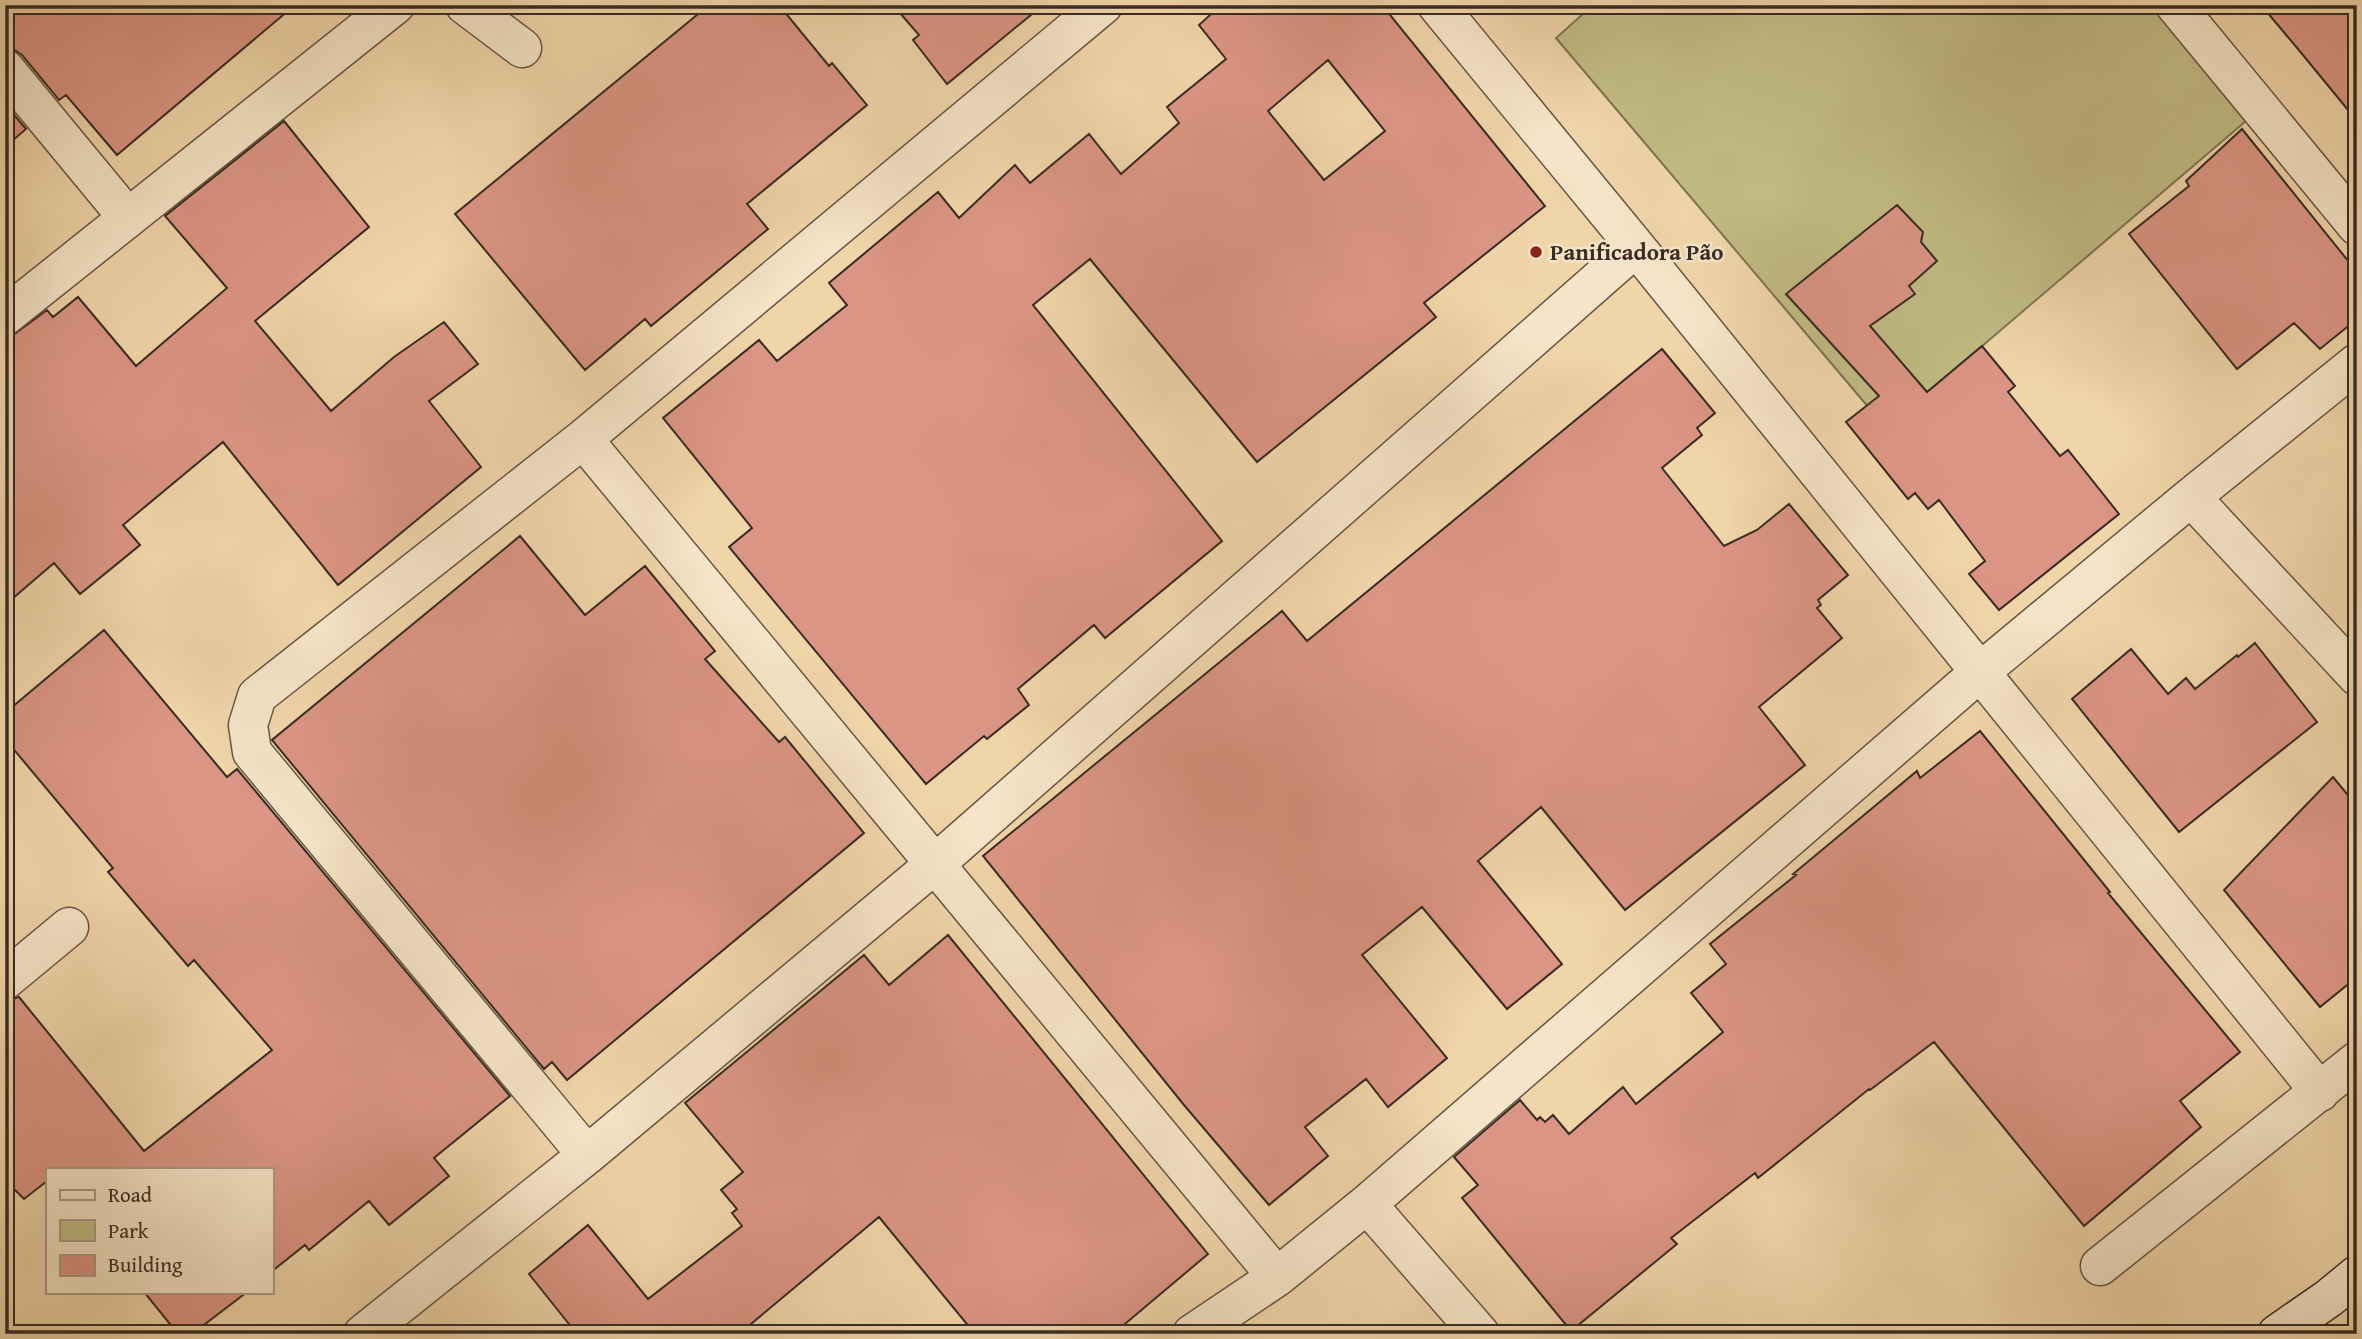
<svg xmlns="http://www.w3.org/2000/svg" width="2362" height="1339" viewBox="0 0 2362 1339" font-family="'Gentium Book Plus',serif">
	<rect width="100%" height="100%" fill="#f0d5a9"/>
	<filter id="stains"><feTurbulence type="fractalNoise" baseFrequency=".00286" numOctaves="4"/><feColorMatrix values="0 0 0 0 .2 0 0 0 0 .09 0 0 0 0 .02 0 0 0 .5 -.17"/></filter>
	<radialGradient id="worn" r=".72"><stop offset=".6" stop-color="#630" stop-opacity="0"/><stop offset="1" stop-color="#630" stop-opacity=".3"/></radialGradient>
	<path fill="#c1bb83" stroke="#7c7454" stroke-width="2" d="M1593 5H2151L2246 121 1886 428 1556 38Z"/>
	<path fill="#db9584" stroke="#382c24" stroke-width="2" fill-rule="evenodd" d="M5 5H295L117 155 66 95 59 100 22 55 13 49 5 48Z
		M709 5H779L829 66 832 63 867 105 747 204 768 229 651 326 645 319 585 370 455 214Z
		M893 5H1043L947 84 913 40 919 35Z
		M1221 5H1382L1545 206 1424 303 1436 317 1257 462 1090 259 1033 305 1222 541 1105 638 1094 625 1018 689 1029 705 987 739 984 736 926 784 729 547 752 528 663 418 759 340 777 361 847 305 829 283 938 192 959 218 1015 165 1030 183 1089 134 1121 174 1179 123 1167 107 1226 59 1199 25ZM1328 60 1385 131 1324 180 1268 111Z
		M2261 5H2357V121L2298 49Z
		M5 104 26 129 5 147Z
		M284 121 369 227 255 321 331 411 394 357 444 322 478 364 429 401 481 467 338 585 223 442 123 525 140 545 80 594 54 563 5 605V341L47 310 53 317 78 297 136 366 227 288 165 216Z
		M2242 129 2357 272V319L2320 349 2294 323 2237 369 2129 234 2189 186 2186 181Z
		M1897 205 1923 232 1921 242 1937 261 1909 286 1915 294 1870 326 1927 392 1982 346 2015 386 2008 392 2060 456 2068 450 2119 514 1999 610 1969 574 1985 561 1939 500 1928 509 1915 493 1908 499 1846 422 1879 396 1786 294Z
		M1662 349 1715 413 1697 428 1702 435 1662 468 1724 546 1757 530 1789 504 1848 575 1818 600 1821 605 1817 608 1842 638 1759 707 1805 765 1625 910 1541 807 1478 861 1562 964 1507 1009 1422 907 1362 955 1447 1058 1388 1107 1366 1079 1305 1127 1328 1156 1269 1205 1184 1105 983 856 1282 611 1307 641Z
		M520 536 585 615 645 566 715 651 705 659 779 742 785 737 864 833 567 1080 552 1062 544 1069 272 740Z
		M104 630 227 777 237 769 510 1096 434 1158 449 1176 389 1225 369 1201 309 1250 305 1245 271 1272V1169H47V1181L24 1199 5 1180V1001L19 997 144 1151 272 1050 194 960 188 966 108 872 113 868 5 739V713Z
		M2255 643 2317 722 2179 832 2072 699 2131 649 2168 694 2186 678 2195 689 2237 655 2238 657Z
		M1980 731 2110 892 2108 893 2240 1052 2180 1101 2201 1127 2084 1226 1934 1042 1870 1090 1869 1089 1758 1178 1755 1173 1671 1238 1677 1244 1571 1331 1462 1198 1478 1185 1454 1157 1520 1100 1537 1120 1540 1117 1545 1122 1553 1115 1569 1134 1623 1087 1636 1104 1723 1032 1691 993 1726 964 1710 944 1796 875 1793 874 1917 771 1920 778Z
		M2333 777 2357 806V977L2320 1007 2224 890Z
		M948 935 1208 1254 1113 1334H975L879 1217 739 1334H577L529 1274 588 1225 648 1299 742 1226 732 1213 737 1209 721 1190 743 1172 685 1103 864 955 889 985Z
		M144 1292H247L192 1334H178Z"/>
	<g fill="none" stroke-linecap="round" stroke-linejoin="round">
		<defs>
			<path id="street" d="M465 5 522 48
				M1437 5 1636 247 2320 1092
				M2175 5 2357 226
				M5 69 128 218
				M5 316 395 5
				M583 439 1277 1277
				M2191 497 2357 676
				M5 980 69 927
				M587 1155 935 864 1636 247
				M1367 1204 1480 1334
				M2100 1266 2357 1061
				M363 1334 587 1155 252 752 248 725 257 696 583 439 1103 5
				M1192 1334 1277 1277 1367 1204 1980 672 2191 497 2357 363"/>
			<path id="secondary" d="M2277 1334 2329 1298 2357 1275"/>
		</defs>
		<use href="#street" stroke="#665645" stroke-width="41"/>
		<use href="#secondary" stroke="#382c24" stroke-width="41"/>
		<use href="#street" stroke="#f5e4c7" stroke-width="38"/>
		<use href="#secondary" stroke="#f5e4c7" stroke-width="38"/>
	</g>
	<circle fill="#8f2418" stroke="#f5e4c7" stroke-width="2.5" cx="1536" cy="252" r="7"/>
	<g text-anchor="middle" stroke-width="5" stroke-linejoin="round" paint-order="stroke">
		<g font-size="23" font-weight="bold" fill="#382c24" stroke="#f5e4c7" text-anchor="start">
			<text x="1550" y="260">Panificadora Pão</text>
		</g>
	</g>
	<rect width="2362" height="1339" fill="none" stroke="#f0d5a9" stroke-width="28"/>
	<rect x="7" y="7" width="2348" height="1325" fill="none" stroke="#382c24" stroke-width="3.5"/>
	<rect x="14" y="14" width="2334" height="1311" fill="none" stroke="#382c24" stroke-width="2"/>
	<rect x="46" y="1168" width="228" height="126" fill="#f5e4c7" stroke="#a99a86" stroke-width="2"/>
	<rect x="60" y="1190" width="35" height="10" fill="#f5e4c7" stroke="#a99a86" stroke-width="2"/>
	<text x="108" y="1202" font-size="21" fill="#382c24">Road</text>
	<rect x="60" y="1220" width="35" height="21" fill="#c1bb83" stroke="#a99a86" stroke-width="2"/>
	<text x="108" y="1238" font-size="21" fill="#382c24">Park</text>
	<rect x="60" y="1255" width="35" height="21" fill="#db9584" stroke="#a99a86" stroke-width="2"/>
	<text x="108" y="1272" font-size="21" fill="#382c24">Building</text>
	<rect width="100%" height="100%" filter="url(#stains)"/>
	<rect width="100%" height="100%" fill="url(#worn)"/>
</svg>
